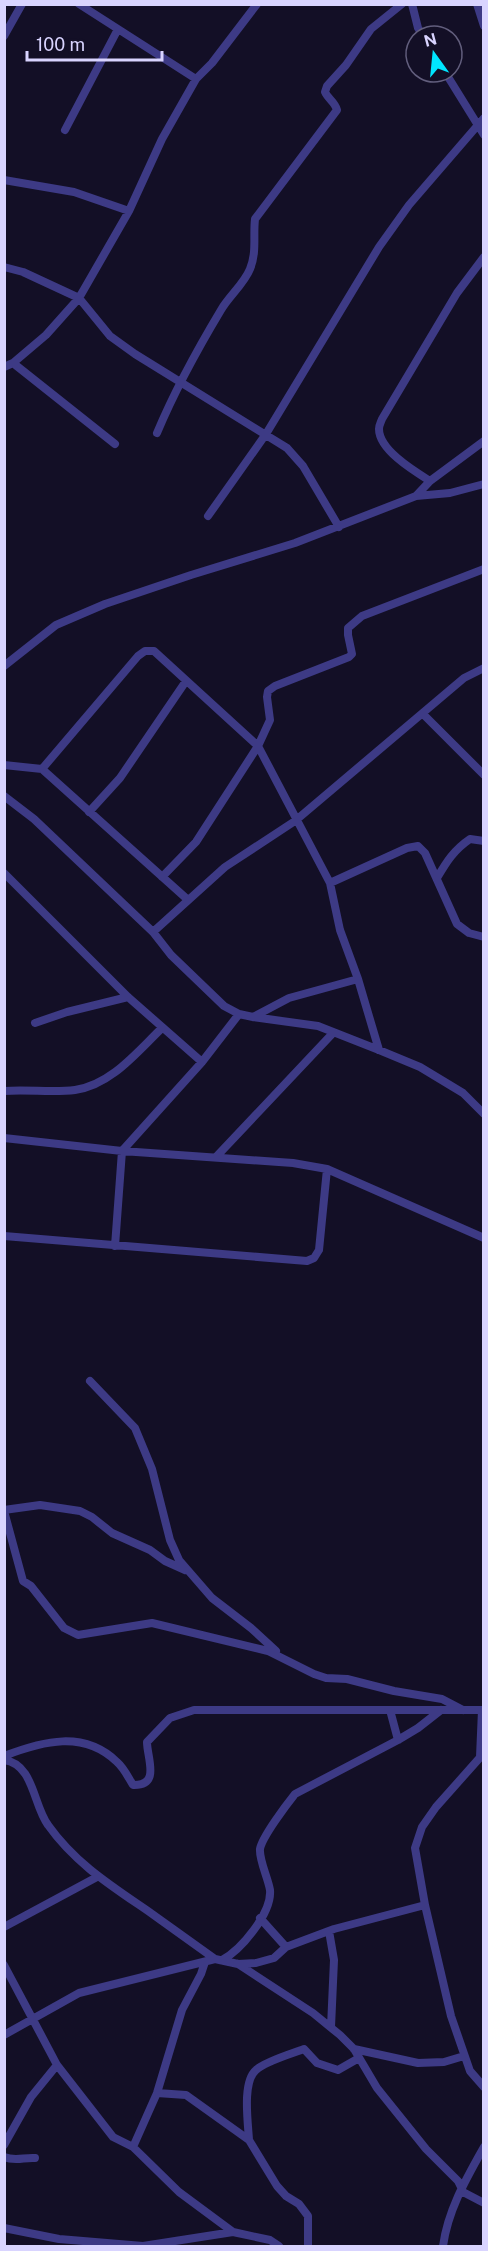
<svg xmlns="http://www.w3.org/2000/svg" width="488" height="2251" viewBox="0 0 488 2251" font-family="'Public Sans',sans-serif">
	<rect width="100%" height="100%" fill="#130f26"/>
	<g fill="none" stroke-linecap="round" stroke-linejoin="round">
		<path stroke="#3d3a85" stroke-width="8" d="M79 4 196 79
			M412 4 418 28 423 36
			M477 4 484 26
			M4 36 22 4
			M445 72 484 135
			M65 130 118 29
			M4 180 74 192 129 211
			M4 267 23 272 79 298 110 336 135 354 287 448 303 466 339 527
			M13 363 115 444
			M4 367 13 363 46 335 79 298 129 211 162 139 196 79 212 63 257 4
			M157 433C175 390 197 350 221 310 229 296 244 284 250 269 257 252 253 236 255 219L337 110C335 102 328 99 325 92L327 86 346 65 371 29 402 4
			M430 481C414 471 379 450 379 429 379 425 381 422 382 419L457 293 484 257
			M416 496 450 493 484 484
			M208 516 266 434 379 247 409 205 484 118
			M4 666 56 625 105 604 191 575 295 543 416 496 430 481 484 441
			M423 714 484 775
			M4 765 42 769 187 899
			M42 769 138 656 145 651H154L258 746 330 883 340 930 358 979 379 1050
			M4 796 34 819 153 932 171 955 224 1006 239 1014 253 1017 318 1026 379 1050 420 1067 463 1093 484 1114
			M89 812 120 778 186 681
			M4 873 128 997 202 1062
			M162 877 196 842 258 746 270 720 267 697 268 691 275 686 349 657 352 654 348 635V628L362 616 484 569
			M437 878C447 861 454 850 470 839L484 841
			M330 883 407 848 418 846 425 853 457 924 469 933 484 937
			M153 932 225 867 295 821 464 678 484 668
			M253 1017 289 998 358 979
			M35 1023 67 1012 128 997
			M4 1091C28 1089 52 1093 75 1090 111 1085 137 1052 162 1028
			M4 1138 122 1151 293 1163 327 1169 484 1238
			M216 1157 333 1033
			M4 1236 307 1261 314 1258 319 1250 327 1169
			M115 1246 122 1151 202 1062 239 1014
			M90 1381 135 1428 152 1469 170 1540 179 1560 212 1598 251 1628 276 1651
			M4 1510 40 1505 80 1511 92 1517 112 1533 150 1550 165 1561 185 1570
			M4 1511 23 1581 31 1586 64 1628 78 1635 152 1623 268 1651 314 1674 326 1678 347 1679 394 1691 442 1699 463 1710
			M390 1710 398 1740
			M484 1753 436 1807 422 1827 415 1848 425 1905 451 2016 470 2071 484 2087
			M4 1756C43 1741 84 1730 117 1762 124 1768 128 1777 133 1785 161 1786 147 1758 147 1742L170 1718 194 1710H484
			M480 1757 482 1710
			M4 1760C34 1764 33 1805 48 1825 75 1863 110 1885 148 1911 170 1927 193 1943 215 1959
			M260 1918 286 1947
			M4 1927 97 1877
			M329 1931 334 1960 331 2027
			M222 1960C241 1950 272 1913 270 1890 268 1878 259 1860 260 1849 262 1837 287 1804 295 1794L398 1740 418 1728 441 1710
			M238 1964 313 2013 340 2035 354 2049 377 2088 426 2149 458 2181 462 2189
			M4 1965 57 2065 113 2137 133 2147 179 2192 233 2232
			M4 2035 79 1993 215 1959 238 1964 256 1963 274 1958 286 1947 334 1929 425 1905
			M354 2049 418 2063 444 2062 464 2056
			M157 2093 186 2095 249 2140 277 2186 286 2196 299 2204 308 2216V2246
			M249 2140C248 2122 242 2082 256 2070 266 2061 291 2054 304 2049L317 2063 338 2070 359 2058
			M4 2145 31 2097 57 2065
			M133 2147 157 2093 182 2010 201 1974 205 1962
			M4 2157C16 2162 24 2157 35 2158
			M461 2191 484 2203
			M4 2228 59 2239 143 2246 233 2232 270 2240 279 2246
			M443 2246C448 2210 466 2179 484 2147"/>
	</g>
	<rect width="488" height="2251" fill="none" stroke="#d9d4ff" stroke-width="12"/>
	<g transform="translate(434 54) rotate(345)"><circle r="28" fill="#130f26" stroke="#625e7d" stroke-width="1.5"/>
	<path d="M0-4.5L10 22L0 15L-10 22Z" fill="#00e5ff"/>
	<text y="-9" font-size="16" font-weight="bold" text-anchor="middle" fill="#d9d4ff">N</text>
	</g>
	<path d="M27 51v9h135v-9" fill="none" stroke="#d9d4ff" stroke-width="3"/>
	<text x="36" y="51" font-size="18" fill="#d9d4ff" stroke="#130f26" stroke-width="4.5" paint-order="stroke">100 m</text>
</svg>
